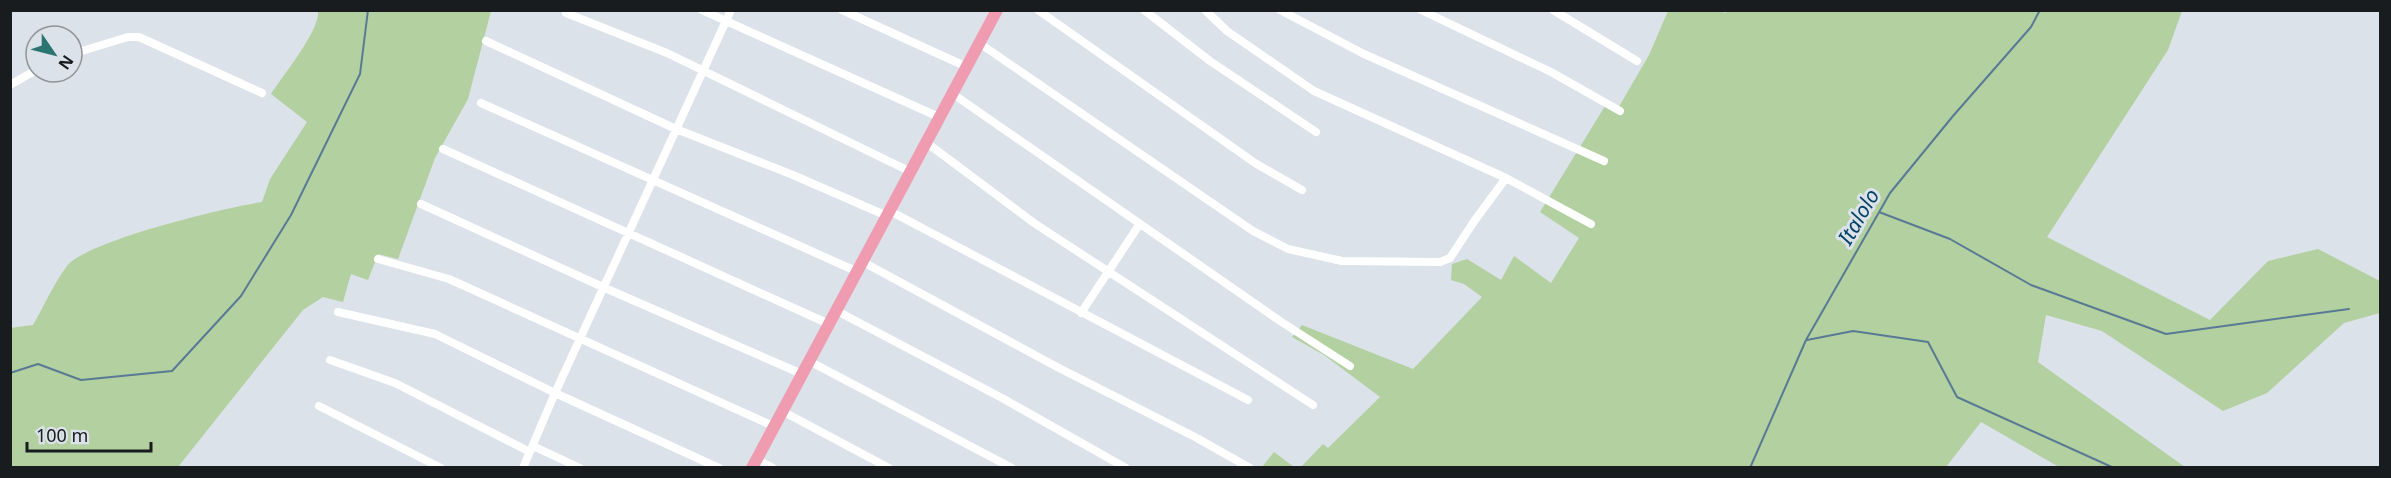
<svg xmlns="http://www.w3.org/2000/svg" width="2391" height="478" viewBox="0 0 2391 478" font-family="'Noto Sans',sans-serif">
	<rect width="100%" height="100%" fill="#dce2ea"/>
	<path fill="#b3d0a0" d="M1719 10 1725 13 1731 10 2182 11 2168 50 2047 237 2210 320 2268 261 2318 249 2380 281V313L2344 323 2267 393 2223 411 2102 331 2046 315 2038 362 2185 467H2059L1981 422 1946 467H1301L1323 444 1328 448 1380 397 1324 355 1292 337 1302 325 1413 369 1482 297 1464 284 1451 280 1452 264 1467 259 1501 280 1514 256 1551 283 1579 238 1540 212 1605 106 1617 110 1649 55 1668 11Z
		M318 11H491L468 99 435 158 398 259 378 254 368 280 351 274 343 302 323 297 303 310 178 467H11L10 328 33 325C44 306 54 283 67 266 86 241 227 207 262 202L270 179 307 122 271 94C282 77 321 29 318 11Z
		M1274 452 1294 467H1262Z"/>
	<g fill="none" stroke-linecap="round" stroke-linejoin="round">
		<path stroke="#587a95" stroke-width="2" d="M1879 212 1950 239 2031 285 2166 334 2349 309
			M1807 340 1853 331 1928 342 1957 397 2114 468
			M10 373 38 364 81 380 172 371 241 296 291 215 360 74 368 10
			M1750 468 1806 340 1890 193 1953 116 2031 27 2040 10"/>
		<path stroke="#fff" stroke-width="8" d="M702 10 941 118
			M842 10 967 67
			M1038 10 1255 163 1302 190
			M1144 10 1210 61 1316 132
			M1205 10 1227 31 1314 91 1506 178 1591 224
			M1280 10 1364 54 1604 161
			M1421 10 1551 72 1620 111
			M1553 10 1637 61
			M566 13 667 53 911 172
			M486 41 676 129 793 175 887 216
			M979 43 1253 231 1288 249 1342 261 1440 262 1450 258 1475 220 1506 178
			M72 54 128 37H139L262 93
			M10 85 36 70
			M953 94 1280 321 1350 366
			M481 103 858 272
			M927 143 1034 223 1313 405
			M443 149 829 324
			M421 204 605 288 802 374
			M890 211 1248 400
			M378 259 449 279 773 426
			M863 262 1057 367 1195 437 1250 468
			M837 311 1002 398 1126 468
			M338 312 435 334 555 393 719 468
			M1081 313 1139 225
			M330 360 395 383 530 452
			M809 361 1012 468
			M319 406 441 468
			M782 411 889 468
			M533 446 580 468
			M756 459 773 468
			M523 468 555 393 731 10"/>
		<path stroke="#ef9cb0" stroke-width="12" d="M752 468 997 10"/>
	</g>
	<g text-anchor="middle" stroke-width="6" stroke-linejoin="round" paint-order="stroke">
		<g font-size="21" font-style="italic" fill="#024065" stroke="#dce2ea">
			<text transform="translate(1859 217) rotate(-60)" y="7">Italolo</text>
		</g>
	</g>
	<rect width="2391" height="478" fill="none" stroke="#191c1e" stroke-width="24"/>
	<g transform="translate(54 54) rotate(125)"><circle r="28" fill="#dce2ea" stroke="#8e9398" stroke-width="1.5"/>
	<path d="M0-4.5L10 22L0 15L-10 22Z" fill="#2a7471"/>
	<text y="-9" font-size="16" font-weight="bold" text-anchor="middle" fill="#191c1e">N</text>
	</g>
	<path d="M27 442v9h124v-9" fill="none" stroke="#191c1e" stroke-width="3"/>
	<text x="36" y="442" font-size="18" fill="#191c1e" stroke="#dce2ea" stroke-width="4.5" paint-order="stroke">100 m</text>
</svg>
